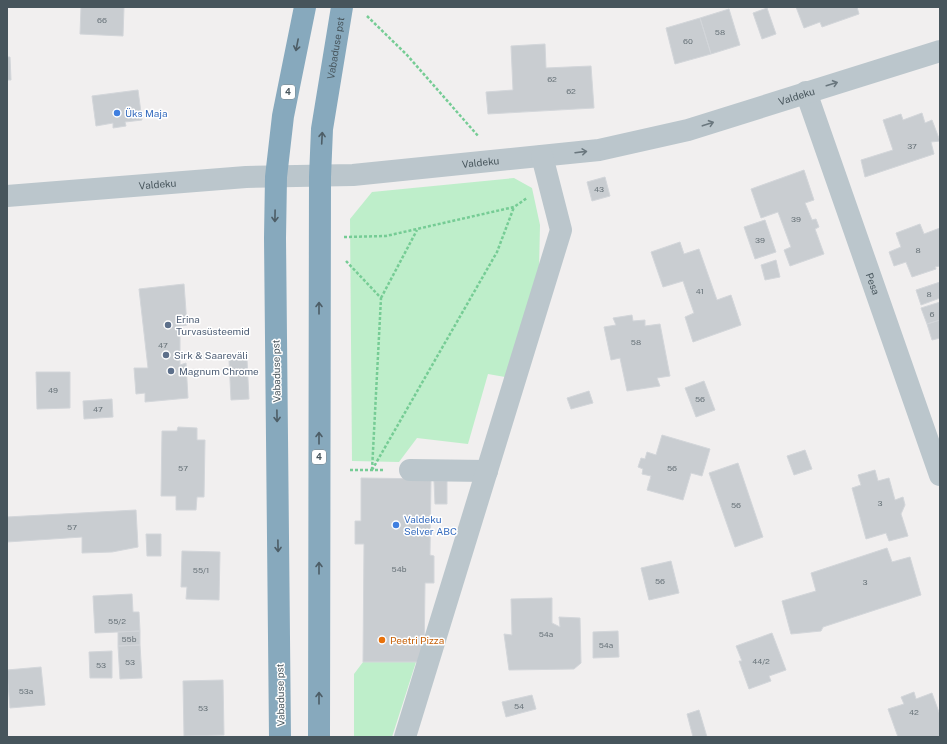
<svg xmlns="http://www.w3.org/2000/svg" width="947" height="744" viewBox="0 0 947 744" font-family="'Public Sans',sans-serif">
	<rect width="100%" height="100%" fill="#f1efef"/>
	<path fill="#beeeca" d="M514 178 532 188 540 225 539 270 505 377 488 374 468 444 417 438 399 462 352 461 350 219 372 192Z
		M363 662H416L392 737H354V674Z"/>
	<path fill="#c9cdd1" stroke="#d3d6da" d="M81 7H124L123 36 80 34Z
		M796 7H857L859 14 822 27 820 22 804 28Z
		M767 8 776 34 762 39 753 13Z
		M729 9 740 45 711 54 700 18Z
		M700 18 711 54 675 64 666 28Z
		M545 44 546 68 591 66 594 108 488 114 486 92 513 90 511 46Z
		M7 57H10L11 80H7Z
		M138 90 142 120 125 122 126 126 113 128V123L96 126 92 96Z
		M922 113 925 123 932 120 940 141 931 142 934 154 865 177 861 160 893 150 883 120 901 114 903 120Z
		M804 170 814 200 805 203 812 220 816 219 819 227 815 229 824 254 790 266 784 250 791 247 778 212 761 218 751 189Z
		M605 177 610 196 592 201 587 182Z
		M765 220 776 252 755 259 744 227Z
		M920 224 924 234 940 228V266L935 267 936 269 912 277 906 262 894 266 889 252 901 247 896 233Z
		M680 242 684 254 699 249 717 300 731 295 741 325 693 342 685 317 694 313 683 281 663 287 651 252Z
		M776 260 780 277 765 280 761 265Z
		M940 282V298L921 305 916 290Z
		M184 284 187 325 180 326V365L186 363 188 398 145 402V393L136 394 134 368H148L139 289Z
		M940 302V320L927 324 921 308Z
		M632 315 633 321 645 320V326L660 324 670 376 657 378 660 386 627 391 620 358 611 360 604 327 616 325 613 318Z
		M940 320V338L932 340 927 324Z
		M247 359 249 399 231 400 229 360Z
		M36 372H70V408L37 409Z
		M704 381 715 410 696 417 685 388Z
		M589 391 593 403 571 409 567 398Z
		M112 399 113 417 84 419 83 401Z
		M178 427 197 428V440H205L204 497H197L196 510H176V496H161L162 431H177Z
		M662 435 710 449 702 476 691 473 683 500 647 490 651 476 642 474 643 469 638 467 641 458 645 459 647 452 656 455Z
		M805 450 812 469 794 475 787 456Z
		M738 463 763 537 735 547 709 473Z
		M875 470 878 481 889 478 895 500 903 497 905 505 901 514 908 536 889 541 886 533 866 539 852 488 861 485 858 475Z
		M361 478 431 479 430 555 434 556V583H425L424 662H363L364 544H355V521H361Z
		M434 481H447V504H435Z
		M136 510 138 547 112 552 82 553V537L7 542V517Z
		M146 534H161V556H147Z
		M887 548 892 562 910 557 921 595 823 627 821 631 791 634 782 601 816 591 811 573Z
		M182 551 220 552 219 600 186 599 187 587H181Z
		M671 561 679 593 649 600 641 568Z
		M132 594 133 612H139L140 631 95 633 93 596Z
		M552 598V623L560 627 559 617 580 618 581 663 574 669 509 670 504 634 512 635 511 599Z
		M140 631V645L118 646V632Z
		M618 631 619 657 593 658V632Z
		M772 633 786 670 769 676 771 681 749 689 739 661H742L736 646Z
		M140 645 142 678 120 679 118 646Z
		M112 651V678H90L89 652Z
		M41 667 45 705 10 708 7 670Z
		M223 680 224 735 184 736 183 681Z
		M914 692 916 699 932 693 940 715V737H898L888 709 904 704 901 697Z
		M532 695 536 709 506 717 502 702Z
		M699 710 707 737H693L687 714Z"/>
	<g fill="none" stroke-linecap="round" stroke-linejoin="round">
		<path stroke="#76cc95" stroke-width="2.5" stroke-dasharray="3 2" stroke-linecap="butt" d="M367 16 407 55 479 137
			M344 237 386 236 514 207 527 198
			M346 261 381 298 372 470
			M381 298 417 230
			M350 470H385
			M372 470 497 252 514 207"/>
		<g stroke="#bbc6cc" stroke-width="22">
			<path id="s1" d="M806 92 940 475"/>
			<path id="s2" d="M7 196 246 177 353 175 599 150 688 130 940 51"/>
			<path d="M410 470 487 471"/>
			<path d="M405 737 561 230 542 156"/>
		</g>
		<g stroke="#87a9bd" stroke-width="22">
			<path d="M280 737 275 238 276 177 283 116 305 7"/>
			<path id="s3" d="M319 737 320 177 322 129 342 7"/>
		</g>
	</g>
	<defs><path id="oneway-shaft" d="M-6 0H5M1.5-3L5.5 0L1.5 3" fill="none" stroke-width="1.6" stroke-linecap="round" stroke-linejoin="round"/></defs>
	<g stroke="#4d5d66">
		<use href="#oneway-shaft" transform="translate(297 45) rotate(101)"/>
		<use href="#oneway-shaft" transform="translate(322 138) rotate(-87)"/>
		<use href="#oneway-shaft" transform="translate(275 216) rotate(91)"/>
		<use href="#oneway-shaft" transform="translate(319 308) rotate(-90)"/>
		<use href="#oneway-shaft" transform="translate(277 416) rotate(89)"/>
		<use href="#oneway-shaft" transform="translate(319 438) rotate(-90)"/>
		<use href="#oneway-shaft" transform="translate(278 546) rotate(89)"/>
		<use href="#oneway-shaft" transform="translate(319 568) rotate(-90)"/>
		<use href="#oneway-shaft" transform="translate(319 698) rotate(-90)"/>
	</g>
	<g stroke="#6a777e">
		<use href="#oneway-shaft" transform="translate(832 84) rotate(-17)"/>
		<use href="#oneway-shaft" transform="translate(708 124) rotate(-18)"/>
		<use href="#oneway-shaft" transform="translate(581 152) rotate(-7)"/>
	</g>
	<g fill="#3f7fe0" stroke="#fff" stroke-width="1.5">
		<circle cx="117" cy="113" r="4"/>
		<circle cx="396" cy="525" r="4"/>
	</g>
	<g fill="#5c6f8a" stroke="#fff" stroke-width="1.5">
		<circle cx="168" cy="325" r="4"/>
		<circle cx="166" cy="355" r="4"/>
		<circle cx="171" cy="371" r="4"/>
	</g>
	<circle fill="#e8710a" stroke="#fff" stroke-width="1.5" cx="382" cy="640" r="4"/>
	<g text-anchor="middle" stroke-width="3" stroke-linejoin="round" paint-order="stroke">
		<g font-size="8" fill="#687379">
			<text x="102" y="23">66</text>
			<text x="720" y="35">58</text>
			<text x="688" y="44">60</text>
			<text x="552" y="82">62</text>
			<text x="571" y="94">62</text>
			<text x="912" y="149">37</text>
			<text x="599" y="192">43</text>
			<text x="796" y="222">39</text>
			<text x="760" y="243">39</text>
			<text x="918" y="253">8</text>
			<text x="700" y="294">41</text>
			<text x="929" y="297">8</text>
			<text x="932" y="317">6</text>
			<text x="636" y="345">58</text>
			<text x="163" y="348">47</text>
			<text x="53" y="393">49</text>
			<text x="700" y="402">56</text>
			<text x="98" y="412">47</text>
			<text x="183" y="471">57</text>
			<text x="672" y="471">56</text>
			<text x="880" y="506">3</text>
			<text x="736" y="508">56</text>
			<text x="72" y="530">57</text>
			<text x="399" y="572">54b</text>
			<text x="201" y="573">55/1</text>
			<text x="660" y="584">56</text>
			<text x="865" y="585">3</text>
			<text x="117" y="624">55/2</text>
			<text x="546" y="637">54a</text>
			<text x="129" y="642">55b</text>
			<text x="606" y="648">54a</text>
			<text x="761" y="664">44/2</text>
			<text x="130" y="665">53</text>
			<text x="101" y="668">53</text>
			<text x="26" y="694">53a</text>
			<text x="519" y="709">54</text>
			<text x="203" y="711">53</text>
			<text x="914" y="715">42</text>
		</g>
		<g fill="#fff" stroke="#7e888d" stroke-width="1">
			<rect x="281" y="85" width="14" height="14" rx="3"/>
			<rect x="312" y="450" width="14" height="14" rx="3"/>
		</g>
		<g font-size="9" font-weight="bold" fill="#47555c">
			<text x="288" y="95">4</text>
			<text x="319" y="460">4</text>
		</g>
		<g font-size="10" fill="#47555c" stroke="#fff">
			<text dy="4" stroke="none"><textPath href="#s3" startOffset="690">Vabaduse pst</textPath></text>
			<text dy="4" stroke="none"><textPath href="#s2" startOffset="799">Valdeku</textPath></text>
			<text dy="4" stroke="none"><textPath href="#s2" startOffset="475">Valdeku</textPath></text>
			<text dy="4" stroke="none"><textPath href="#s2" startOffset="151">Valdeku</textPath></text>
			<text dy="4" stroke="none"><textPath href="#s1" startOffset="203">Pesa</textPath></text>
			<text transform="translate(276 371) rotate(-91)" y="4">Vabaduse pst</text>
			<text transform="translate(280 695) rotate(-91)" y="4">Vabaduse pst</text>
		</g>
		<g font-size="10" fill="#366cbe" stroke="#fff" text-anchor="start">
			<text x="125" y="117">Üks Maja</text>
			<text x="404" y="523">Valdeku<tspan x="404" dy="12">Selver ABC</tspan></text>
		</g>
		<g font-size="10" fill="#4e5e75" stroke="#fff" text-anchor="start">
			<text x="176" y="323">Erina<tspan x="176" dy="12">Turvasüsteemid</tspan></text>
			<text x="174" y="359">Sirk &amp; Saareväli</text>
			<text x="179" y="375">Magnum Chrome</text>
		</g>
		<g font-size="10" fill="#c56008" stroke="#fff" text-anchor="start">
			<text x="390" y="644">Peetri Pizza</text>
		</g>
	</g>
	<rect width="947" height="744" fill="none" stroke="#47555c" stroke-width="16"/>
</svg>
